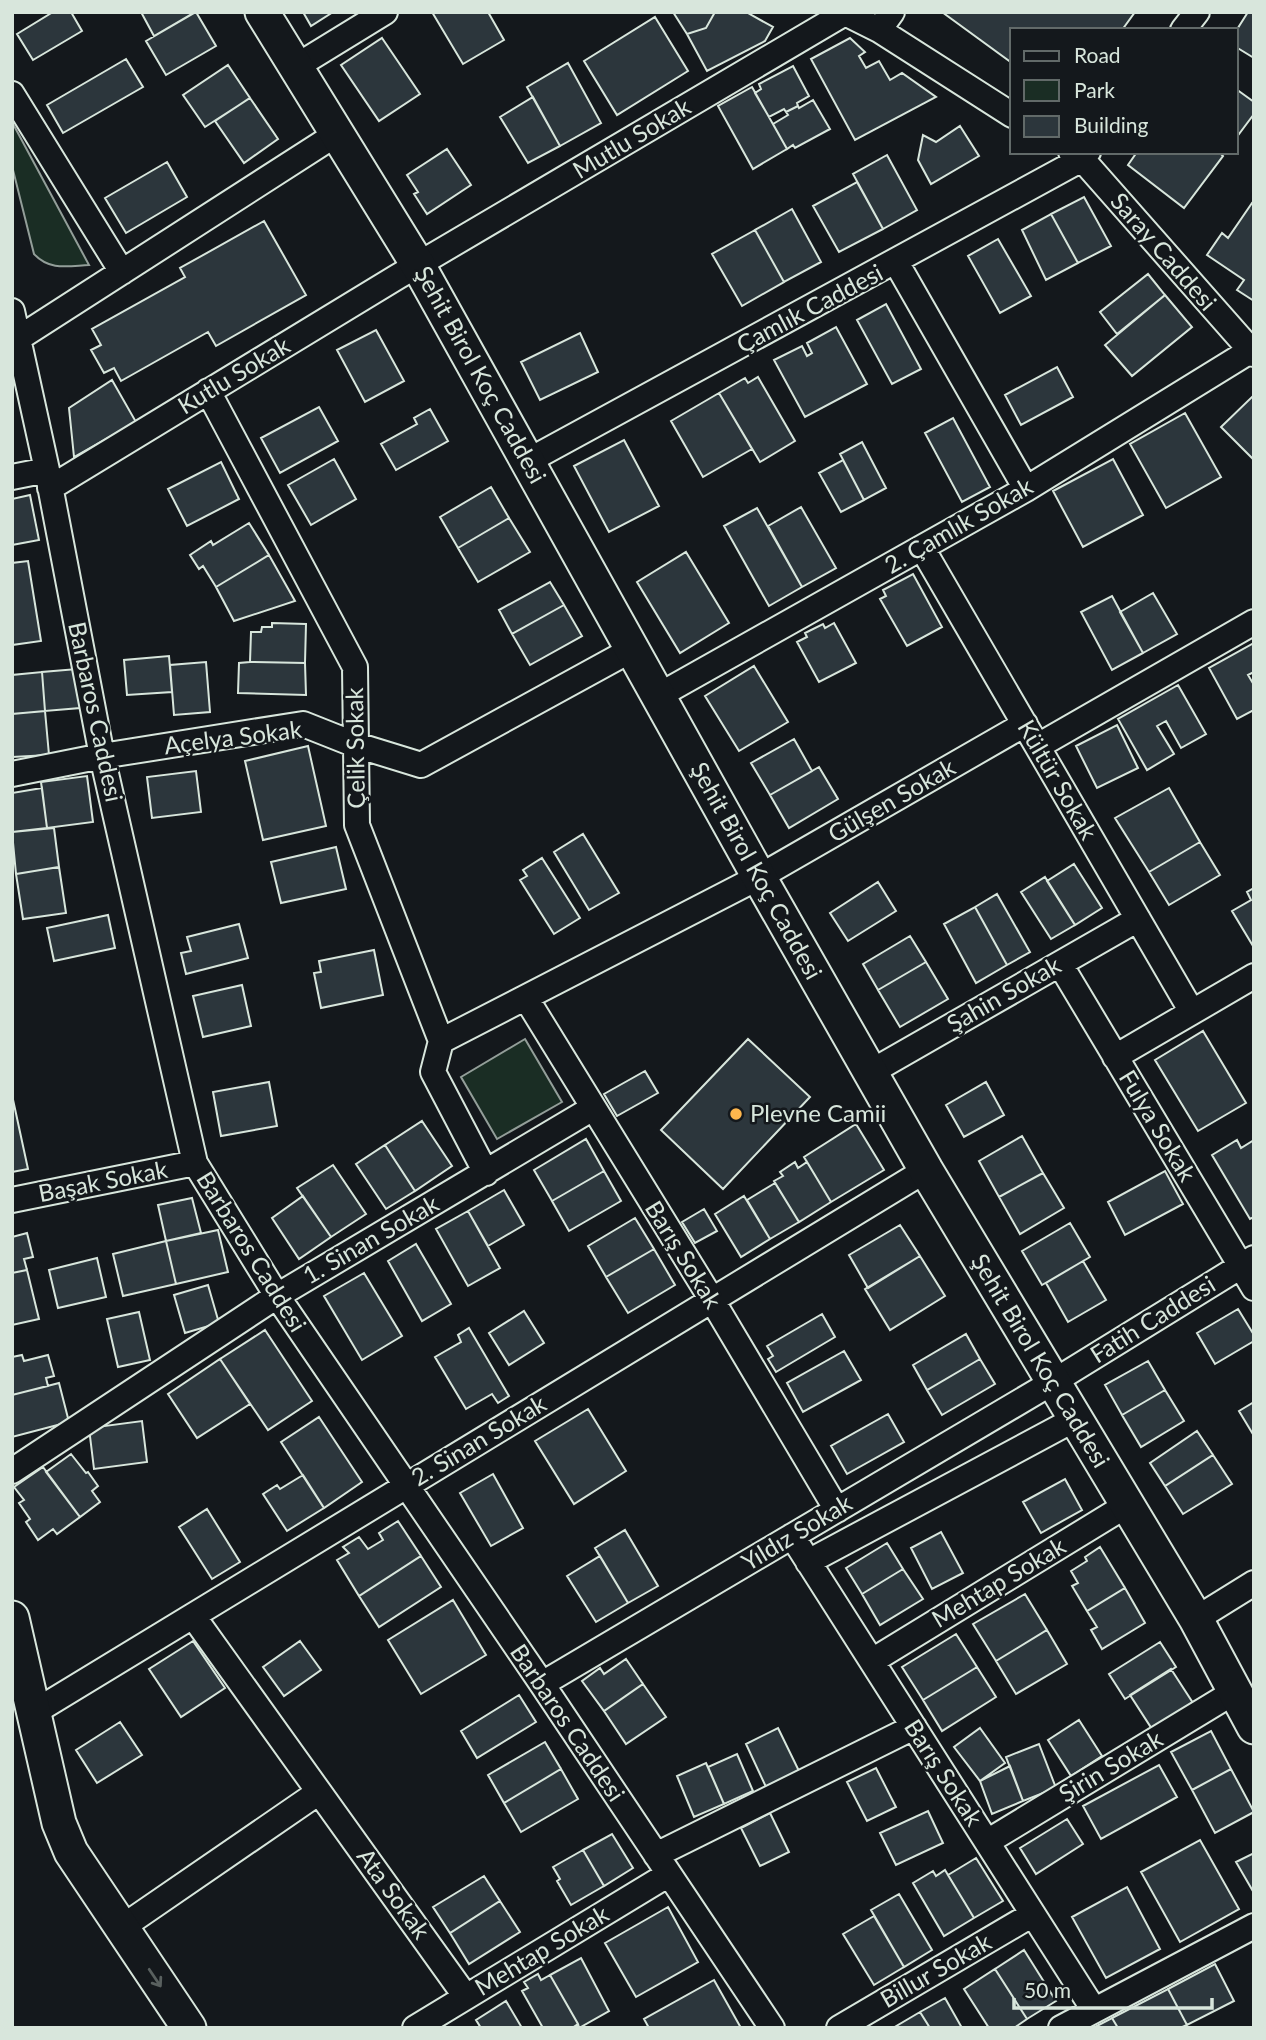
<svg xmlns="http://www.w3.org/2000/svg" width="1266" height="2040" viewBox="0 0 1266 2040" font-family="Lato,sans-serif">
	<rect width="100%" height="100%" fill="#14181c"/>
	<path fill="#1a2d24" stroke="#939e99" stroke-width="2" d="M12 122 89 265C68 266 50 271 34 254L12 166Z
		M525 1039 562 1102 497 1139 461 1077Z"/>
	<path fill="#2c363c" stroke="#d8e6dc" stroke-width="2" d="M53 12H71L82 31 33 60 17 34Z
		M141 12H195L154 36Z
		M196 12 216 46 166 75 146 41Z
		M303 12H333L311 26Z
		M432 12H488L504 40 463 64Z
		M673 12H715L706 28 687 34Z
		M715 12H746L773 27 765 41 707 71 687 34 706 28Z
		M942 12H1135L1122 30H1012V63Z
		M1248 12H1254V58L1236 47V31Z
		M655 17 688 71 617 115 584 61Z
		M382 38 420 94 379 121 341 65Z
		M850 38 865 52 859 56 866 68 879 61 890 80 902 73 936 97 855 140 811 59Z
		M126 59 143 87 63 133 47 105Z
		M568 63 601 123 560 146 527 87Z
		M228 65 250 98 205 127 183 95Z
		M793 66 809 96 797 103 798 106 786 112 784 109 769 117 755 93 761 89 759 84Z
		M752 87 787 149 753 169 718 106Z
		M1236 89 1254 102V114L1236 138Z
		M533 97 560 146 528 163 500 117Z
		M250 98 278 139 244 163 215 121Z
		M813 100 830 129 795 148 793 145 787 149 773 124 788 115 786 112 798 106 799 108Z
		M960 126 979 156 931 184 918 160 923 135 936 142Z
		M447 149 471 185 427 214 414 194 418 192 407 175Z
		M1137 152H1219L1223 156 1184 208 1128 165Z
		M887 155 917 210 883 229 853 174Z
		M167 162 187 197 126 233 105 198Z
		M857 182 883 229 839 252 813 206Z
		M1084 197 1111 246 1078 263 1051 214Z
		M1252 203 1254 204V301L1237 290 1244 280 1207 255 1222 233 1228 238Z
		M792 209 821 262 784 282 755 230Z
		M1051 214 1078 263 1046 280 1022 230Z
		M264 221 306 295 216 346 208 332 121 381 114 368 104 373 91 350 101 345 92 329 185 277 180 268Z
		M755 230 784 282 742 306 712 254Z
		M998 239 1031 296 1000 313 968 256Z
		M1148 274 1165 295 1117 334 1100 312Z
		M1165 295 1192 327 1132 376 1105 345Z
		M886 304 921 369 892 384 857 320Z
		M836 327 867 384 805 417 774 360 802 346 807 356 812 353 807 343Z
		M376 330 404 381 365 402 337 350Z
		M580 333 598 372 540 400 521 362Z
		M1057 367 1073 397 1021 425 1005 395Z
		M758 377 795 441 760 462 719 393 745 378 748 383Z
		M112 380 136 422 74 457 69 408Z
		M719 393 752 449 703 477 671 421Z
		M1254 395V458L1253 459 1221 427Z
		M319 407 338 441 280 473 261 438Z
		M430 409 448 441 396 470 381 444 417 424 414 418Z
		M1185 413 1221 477 1166 508 1130 444Z
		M953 418 990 487 962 502 925 433Z
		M624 440 659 506 609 532 574 466Z
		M862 442 886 488 864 500 840 454Z
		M334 459 356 499 311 525 288 485Z
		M1113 459 1143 515 1083 547 1053 491Z
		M843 460 864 500 841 512 819 473Z
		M221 462 239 499 187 526 168 489Z
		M491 487 509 518 458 548 440 517Z
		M30 495 39 540 12 545V499Z
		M801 507 836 568 802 587 768 526Z
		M757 508 802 587 769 606 724 526Z
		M509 518 530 552 478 582 458 548Z
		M249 523 269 555 216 587 203 566 199 569 190 555 211 541 213 545Z
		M686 552 729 623 680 653 637 582Z
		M269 555 295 601 234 621 216 587Z
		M28 561 41 641 12 645V563Z
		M913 574 942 627 907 646 880 599 886 596 883 590Z
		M550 582 564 605 512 634 499 610Z
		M1153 593 1177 634 1143 653 1120 612Z
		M1112 596 1143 653 1112 670 1081 612Z
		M564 605 582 636 530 665 512 634Z
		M272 623 306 624 305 663 250 662 251 632H261L262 627H272Z
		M834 623 856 663 819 682 797 642 807 637 805 633 823 624 825 628Z
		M1254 643V672L1248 675 1254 685V710L1237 719 1209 668Z
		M169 656 172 692 127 695 124 660Z
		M206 662 210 712 174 715 170 665Z
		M250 662 305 663 306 695 238 693 239 663Z
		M754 666 788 722 739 751 705 696Z
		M77 669 80 708 45 711 42 672Z
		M42 672 45 711 12 714V675Z
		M1178 685 1206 734 1181 748 1166 721 1157 726 1174 754 1147 770 1118 719Z
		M45 711 49 755 12 757V714Z
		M1117 725 1138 768 1097 788 1076 746Z
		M794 739 812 771 770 795 751 763Z
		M308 746 326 826 263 840 245 761Z
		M819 767 838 799 789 828 770 795Z
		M196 771 201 812 152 818 147 777Z
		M87 776 93 822 47 828 41 782Z
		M42 788 47 828 12 832V793Z
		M1169 788 1200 842 1149 872 1115 818Z
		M54 828 59 867 16 874 12 832Z
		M583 834 619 893 589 910 554 852Z
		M1200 842 1220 875 1169 905 1149 872Z
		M336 847 346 889 281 903 271 862Z
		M542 858 580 918 554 934 520 880 527 876 523 870Z
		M1074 864 1102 908 1075 925 1047 881Z
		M59 867 66 913 23 919 16 874Z
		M1045 877 1075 925 1051 939 1021 892Z
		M878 882 896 911 848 941 830 913Z
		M1254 888V946H1253L1232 911 1251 900 1247 892Z
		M997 894 1030 952 1007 965 975 907Z
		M975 907 1007 965 976 983 944 924Z
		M108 915 115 948 54 961 47 928Z
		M239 924 248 958 186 974 181 953 191 951 187 937Z
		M910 936 926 962 878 990 863 964Z
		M374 950 383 995 321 1008 314 973 321 972 319 961Z
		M926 962 948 999 900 1027 878 990Z
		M242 985 251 1026 203 1037 193 996Z
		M1203 1031 1246 1103 1198 1131 1155 1060Z
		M748 1039 810 1097 723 1189 661 1130Z
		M645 1071 658 1093 617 1116 604 1094Z
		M269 1082 277 1126 221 1136 213 1092Z
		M986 1082 1004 1115 964 1137 946 1105Z
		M12 1095 28 1169 12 1172Z
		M422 1121 452 1166 415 1191 385 1145Z
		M856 1124 884 1170 831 1202 804 1157Z
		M1022 1136 1043 1173 999 1197 979 1161Z
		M586 1139 604 1171 552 1201 534 1170Z
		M1237 1140 1241 1148 1254 1140V1217L1250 1219 1212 1155Z
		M385 1145 415 1191 386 1209 356 1164Z
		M795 1162 798 1168 807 1162 831 1202 799 1222 774 1181 783 1176 780 1172Z
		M333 1165 366 1214 331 1237 297 1188Z
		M604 1171 621 1201 569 1231 552 1201Z
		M1165 1171 1183 1204 1125 1235 1108 1202Z
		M1043 1173 1064 1208 1020 1234 999 1197Z
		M775 1183 799 1222 770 1239 747 1200Z
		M504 1190 524 1225 488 1246 468 1211Z
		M303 1196 331 1237 299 1259 272 1218Z
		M744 1196 770 1239 741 1257 715 1214Z
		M192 1198 201 1233 166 1241 158 1205Z
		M704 1209 717 1231 695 1243 682 1222Z
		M468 1211 500 1268 468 1286 436 1229Z
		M635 1218 654 1249 606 1277 588 1246Z
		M1070 1223 1090 1257 1042 1285 1022 1251Z
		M900 1225 920 1256 868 1288 849 1255Z
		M218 1230 228 1272 176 1284 166 1241Z
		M27 1233 33 1257 24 1259 27 1270 12 1273V1237Z
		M166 1241 176 1284 123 1296 113 1254Z
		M416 1244 451 1304 422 1321 388 1261Z
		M654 1249 675 1285 628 1313 606 1277Z
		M920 1256 945 1296 890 1330 865 1289Z
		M97 1258 106 1297 58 1308 49 1270Z
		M1083 1261 1106 1300 1068 1322 1046 1283Z
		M27 1270 39 1319 12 1325V1273Z
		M364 1273 402 1336 362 1360 324 1296Z
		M208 1285 219 1323 185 1333 174 1295Z
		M1238 1309 1254 1335V1341L1215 1364 1197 1333Z
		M524 1311 544 1343 509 1365 489 1333Z
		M139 1312 150 1360 118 1367 107 1319Z
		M822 1314 835 1337 776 1372 768 1359 773 1356 767 1346Z
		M469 1328 509 1396 498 1403 492 1394 466 1409 435 1357 461 1342 458 1335Z
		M265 1330 312 1401 268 1430 220 1359Z
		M966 1334 980 1359 927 1390 913 1365Z
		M844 1351 861 1380 803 1412 787 1383Z
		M22 1355 24 1361 48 1355 54 1376 46 1378 48 1386 12 1395V1357Z
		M220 1359 250 1404 197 1438 168 1394Z
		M980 1359 995 1384 942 1415 927 1390Z
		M1148 1361 1165 1390 1122 1415 1105 1385Z
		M59 1383 69 1422 12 1437V1395Z
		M1165 1390 1184 1421 1141 1447 1122 1415Z
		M1254 1402V1436L1239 1411Z
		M588 1409 626 1471 574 1504 535 1441Z
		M888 1414 904 1442 847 1474 831 1446Z
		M319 1417 362 1482 324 1508 281 1442Z
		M142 1421 147 1462 94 1469 89 1428Z
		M1197 1431 1213 1455 1165 1486 1150 1463Z
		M71 1454 86 1473 88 1472 98 1486 92 1491 100 1502 80 1517 46 1472Z
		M1213 1455 1232 1484 1183 1514 1165 1486Z
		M43 1467 80 1517 57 1534 53 1529 38 1540 26 1522 30 1519 19 1503 24 1500 14 1487Z
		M493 1474 523 1528 491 1546 460 1493Z
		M303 1475 324 1508 287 1531 263 1494 277 1485 280 1489Z
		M1065 1479 1082 1510 1041 1533 1023 1502Z
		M207 1509 240 1562 212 1579 179 1527Z
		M398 1521 421 1556 359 1596 337 1560 349 1553 343 1547 359 1537 368 1549 383 1540 379 1533Z
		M625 1530 658 1586 628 1603 595 1548Z
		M941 1532 963 1573 932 1589 911 1548Z
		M887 1543 903 1569 862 1594 846 1568Z
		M1100 1547 1125 1588 1087 1611 1072 1586 1078 1583 1071 1571 1087 1561 1085 1557Z
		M421 1556 441 1587 379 1627 359 1596Z
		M600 1556 628 1603 596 1622 567 1576Z
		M903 1569 923 1599 880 1625 862 1594Z
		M1125 1588 1145 1623 1102 1649 1091 1630 1097 1627 1087 1611Z
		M1025 1594 1047 1630 996 1661 973 1624Z
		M453 1600 486 1655 421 1694 388 1640Z
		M1047 1630 1067 1664 1016 1694 996 1661Z
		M956 1634 977 1667 923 1700 902 1667Z
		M193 1641 225 1688 181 1717 149 1669Z
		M300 1641 321 1670 284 1696 263 1667Z
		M1160 1642 1176 1667 1125 1699 1109 1674Z
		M626 1659 643 1684 604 1711 582 1681 600 1668 604 1674Z
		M977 1667 996 1697 942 1731 923 1700Z
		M1171 1669 1193 1703 1152 1729 1130 1695Z
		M643 1684 666 1717 626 1744 604 1711Z
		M519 1695 536 1722 477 1758 461 1731Z
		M1079 1720 1102 1756 1071 1776 1048 1740Z
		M120 1722 142 1755 97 1783 76 1750Z
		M778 1728 799 1771 766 1787 746 1744Z
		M980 1728 1005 1763 980 1781 954 1747Z
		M1211 1731 1231 1769 1192 1790 1171 1752Z
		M545 1742 561 1769 504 1803 488 1775Z
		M1039 1744 1056 1788 1023 1801 1006 1757Z
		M737 1754 753 1791 724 1804 708 1767Z
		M706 1763 724 1804 694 1817 677 1776Z
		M1159 1765 1177 1797 1101 1839 1083 1806Z
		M1010 1766 1023 1801 992 1814 980 1781Z
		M876 1768 896 1807 867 1821 847 1782Z
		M561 1769 578 1799 521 1832 504 1803Z
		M1231 1769 1254 1812 1215 1833 1192 1790Z
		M928 1811 943 1843 896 1865 880 1833Z
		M770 1813 789 1852 760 1866 741 1828Z
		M1067 1819 1083 1844 1036 1874 1020 1848Z
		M612 1834 633 1868 604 1886 583 1850Z
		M1200 1840 1239 1909 1180 1942 1141 1872Z
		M583 1850 604 1886 571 1905 557 1881 560 1879 553 1867Z
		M1254 1853V1893L1236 1862Z
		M976 1858 1003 1901 974 1918 948 1875Z
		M945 1870 974 1918 944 1936 913 1883 933 1871 936 1876Z
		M484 1876 500 1901 450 1933 433 1907Z
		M1127 1887 1160 1949 1106 1978 1072 1917Z
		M899 1894 932 1950 904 1967 871 1910Z
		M500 1901 520 1932 469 1964 450 1933Z
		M668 1907 698 1962 636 1997 605 1943Z
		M874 1916 904 1967 874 1985 843 1934Z
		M1024 1950 1056 2001 1027 2019 995 1969Z
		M581 1958 609 2011 579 2028 578 2024 550 1975Z
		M1215 1964 1234 2001 1187 2025 1168 1989Z
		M995 1969 1027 2019 1014 2028H989L964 1989Z
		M538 1974 541 1980 550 1975 578 2024 572 2028H543L522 1991 528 1988 524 1982Z
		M714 1980 741 2028H649L644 2019Z
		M1168 1989 1187 2025 1180 2028H1118L1112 2018Z
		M945 1998 962 2028H930L920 2012Z
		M506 2001 522 2028H481L476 2020Z
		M920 2012 930 2028H893Z
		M1112 2018 1118 2028H1093Z"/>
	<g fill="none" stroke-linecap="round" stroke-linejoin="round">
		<defs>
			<path id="minor" d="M843 12 879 30 1012 115
				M879 30 892 12
				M1183 30 1197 12
				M297 66 385 12
				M12 94 122 272
				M1071 152 1082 159 1254 354
				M896 262 1026 489
				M12 311 47 470 102 756 195 1163 277 1296 542 1684 772 2028
				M19 338 338 133
				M208 391 355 667 357 825 441 1041
				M528 461 1082 159 1088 152
				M12 477 47 470
				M50 488 397 277 845 13
				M922 548 1192 1012
				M658 696 1026 489 1250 351 1254 346
				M1038 746 1254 622
				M12 774 102 756 303 724 356 745 421 765 631 650
				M1060 964 1254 1288
				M526 998 712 1300 837 1510
				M1115 1057 1254 976
				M871 1072 1138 919
				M486 1173 433 1072 441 1041 759 877 1025 724
				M12 1200 195 1163
				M12 1471 277 1296 593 1108
				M792 1536 1094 2010
				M808 1562 1075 1419
				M193 1616 466 1997
				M1196 1619 1254 1583
				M872 1661 1127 1505
				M542 1684 1053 1382 1254 1258
				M33 1713 926 1170
				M987 1842 1234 1692
				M656 1855 914 1727
				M121 1928 319 1792
				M415 2028 669 1874
				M839 2028 1033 1914
				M1061 2028 1254 1926"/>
			<path id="secondary" d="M262 12 418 265 759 877 926 1170 1196 1619 1254 1727
				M12 1618 59 1823 71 1852 189 2028"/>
		</defs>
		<use href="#minor" stroke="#d8e6dc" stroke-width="28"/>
		<use href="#secondary" stroke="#d8e6dc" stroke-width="37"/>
		<use href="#minor" stroke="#14181c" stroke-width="24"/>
		<use href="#secondary" stroke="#14181c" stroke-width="33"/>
	</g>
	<defs><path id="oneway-shaft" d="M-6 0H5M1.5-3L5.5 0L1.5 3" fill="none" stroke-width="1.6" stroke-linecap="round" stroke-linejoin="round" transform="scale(1.75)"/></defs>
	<use stroke="#59605f" href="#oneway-shaft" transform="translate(155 1978) rotate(56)"/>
	<circle fill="#ffb74d" stroke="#14181c" stroke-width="2.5" cx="736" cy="1114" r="7"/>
	<g text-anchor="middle" stroke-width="5" stroke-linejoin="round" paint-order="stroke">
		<g font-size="24" fill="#d8e6dc" stroke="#14181c">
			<text transform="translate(632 139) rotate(-31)" y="8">Mutlu Sokak</text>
			<text transform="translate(1163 252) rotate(49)" y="8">Saray Caddesi</text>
			<text transform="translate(810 309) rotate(-28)" y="8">Çamlık Caddesi</text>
			<text transform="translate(480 375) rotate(61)" y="8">Şehit Birol Koç Caddesi</text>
			<text transform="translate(234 376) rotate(-31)" y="8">Kutlu Sokak</text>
			<text transform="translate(959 526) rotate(-30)" y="8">2. Çamlık Sokak</text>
			<text transform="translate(95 712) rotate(78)" y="8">Barbaros Caddesi</text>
			<text transform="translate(233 738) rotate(-7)" y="8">Açelya Sokak</text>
			<text transform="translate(356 748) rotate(-91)" y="8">Çelik Sokak</text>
			<text transform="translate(1057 780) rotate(60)" y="8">Kültür Sokak</text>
			<text transform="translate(892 801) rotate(-30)" y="8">Gülşen Sokak</text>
			<text transform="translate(756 871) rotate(61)" y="8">Şehit Birol Koç Caddesi</text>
			<text transform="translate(1004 995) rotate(-30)" y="8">Şahin Sokak</text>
			<text transform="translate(1157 1126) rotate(59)" y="8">Fulya Sokak</text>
			<text transform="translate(103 1182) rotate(-11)" y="8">Başak Sokak</text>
			<text transform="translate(371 1240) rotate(-30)" y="8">1. Sinan Sokak</text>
			<text transform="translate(251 1252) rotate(58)" y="8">Barbaros Caddesi</text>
			<text transform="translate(683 1255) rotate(58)" y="8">Barış Sokak</text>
			<text transform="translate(1153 1320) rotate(-32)" y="8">Fatih Caddesi</text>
			<text transform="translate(1040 1361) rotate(59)" y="8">Şehit Birol Koç Caddesi</text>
			<text transform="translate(479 1441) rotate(-31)" y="8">2. Sinan Sokak</text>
			<text transform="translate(797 1533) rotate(-31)" y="8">Yıldız Sokak</text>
			<text transform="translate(999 1583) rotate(-31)" y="8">Mehtap Sokak</text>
			<text transform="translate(567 1723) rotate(56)" y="8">Barbaros Caddesi</text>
			<text transform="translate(1111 1767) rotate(-31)" y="8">Şirin Sokak</text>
			<text transform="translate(943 1773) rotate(57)" y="8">Barış Sokak</text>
			<text transform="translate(393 1894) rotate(54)" y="8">Ata Sokak</text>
			<text transform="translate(542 1951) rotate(-31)" y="8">Mehtap Sokak</text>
			<text transform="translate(936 1971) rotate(-30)" y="8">Billur Sokak</text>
		</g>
		<g font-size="24" fill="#d8e6dc" stroke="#14181c" text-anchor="start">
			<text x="750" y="1122">Plevne Camii</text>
		</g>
	</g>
	<rect width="1266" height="2040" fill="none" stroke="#d8e6dc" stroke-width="28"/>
	<rect x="1010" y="28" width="228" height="126" fill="#14181c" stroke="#626a69" stroke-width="2"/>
	<rect x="1024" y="51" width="35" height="10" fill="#14181c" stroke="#626a69" stroke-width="2"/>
	<text x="1074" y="63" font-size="21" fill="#d8e6dc">Road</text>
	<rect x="1024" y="80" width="35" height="21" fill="#1a2d24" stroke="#626a69" stroke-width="2"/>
	<text x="1074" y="98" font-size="21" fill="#d8e6dc">Park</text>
	<rect x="1024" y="116" width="35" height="21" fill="#2c363c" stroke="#626a69" stroke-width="2"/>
	<text x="1074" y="133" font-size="21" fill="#d8e6dc">Building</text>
	<path d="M1014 1998v10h198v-10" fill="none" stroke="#d8e6dc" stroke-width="3.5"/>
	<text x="1024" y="1998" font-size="21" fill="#d8e6dc" stroke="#14181c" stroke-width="5" paint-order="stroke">50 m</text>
</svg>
